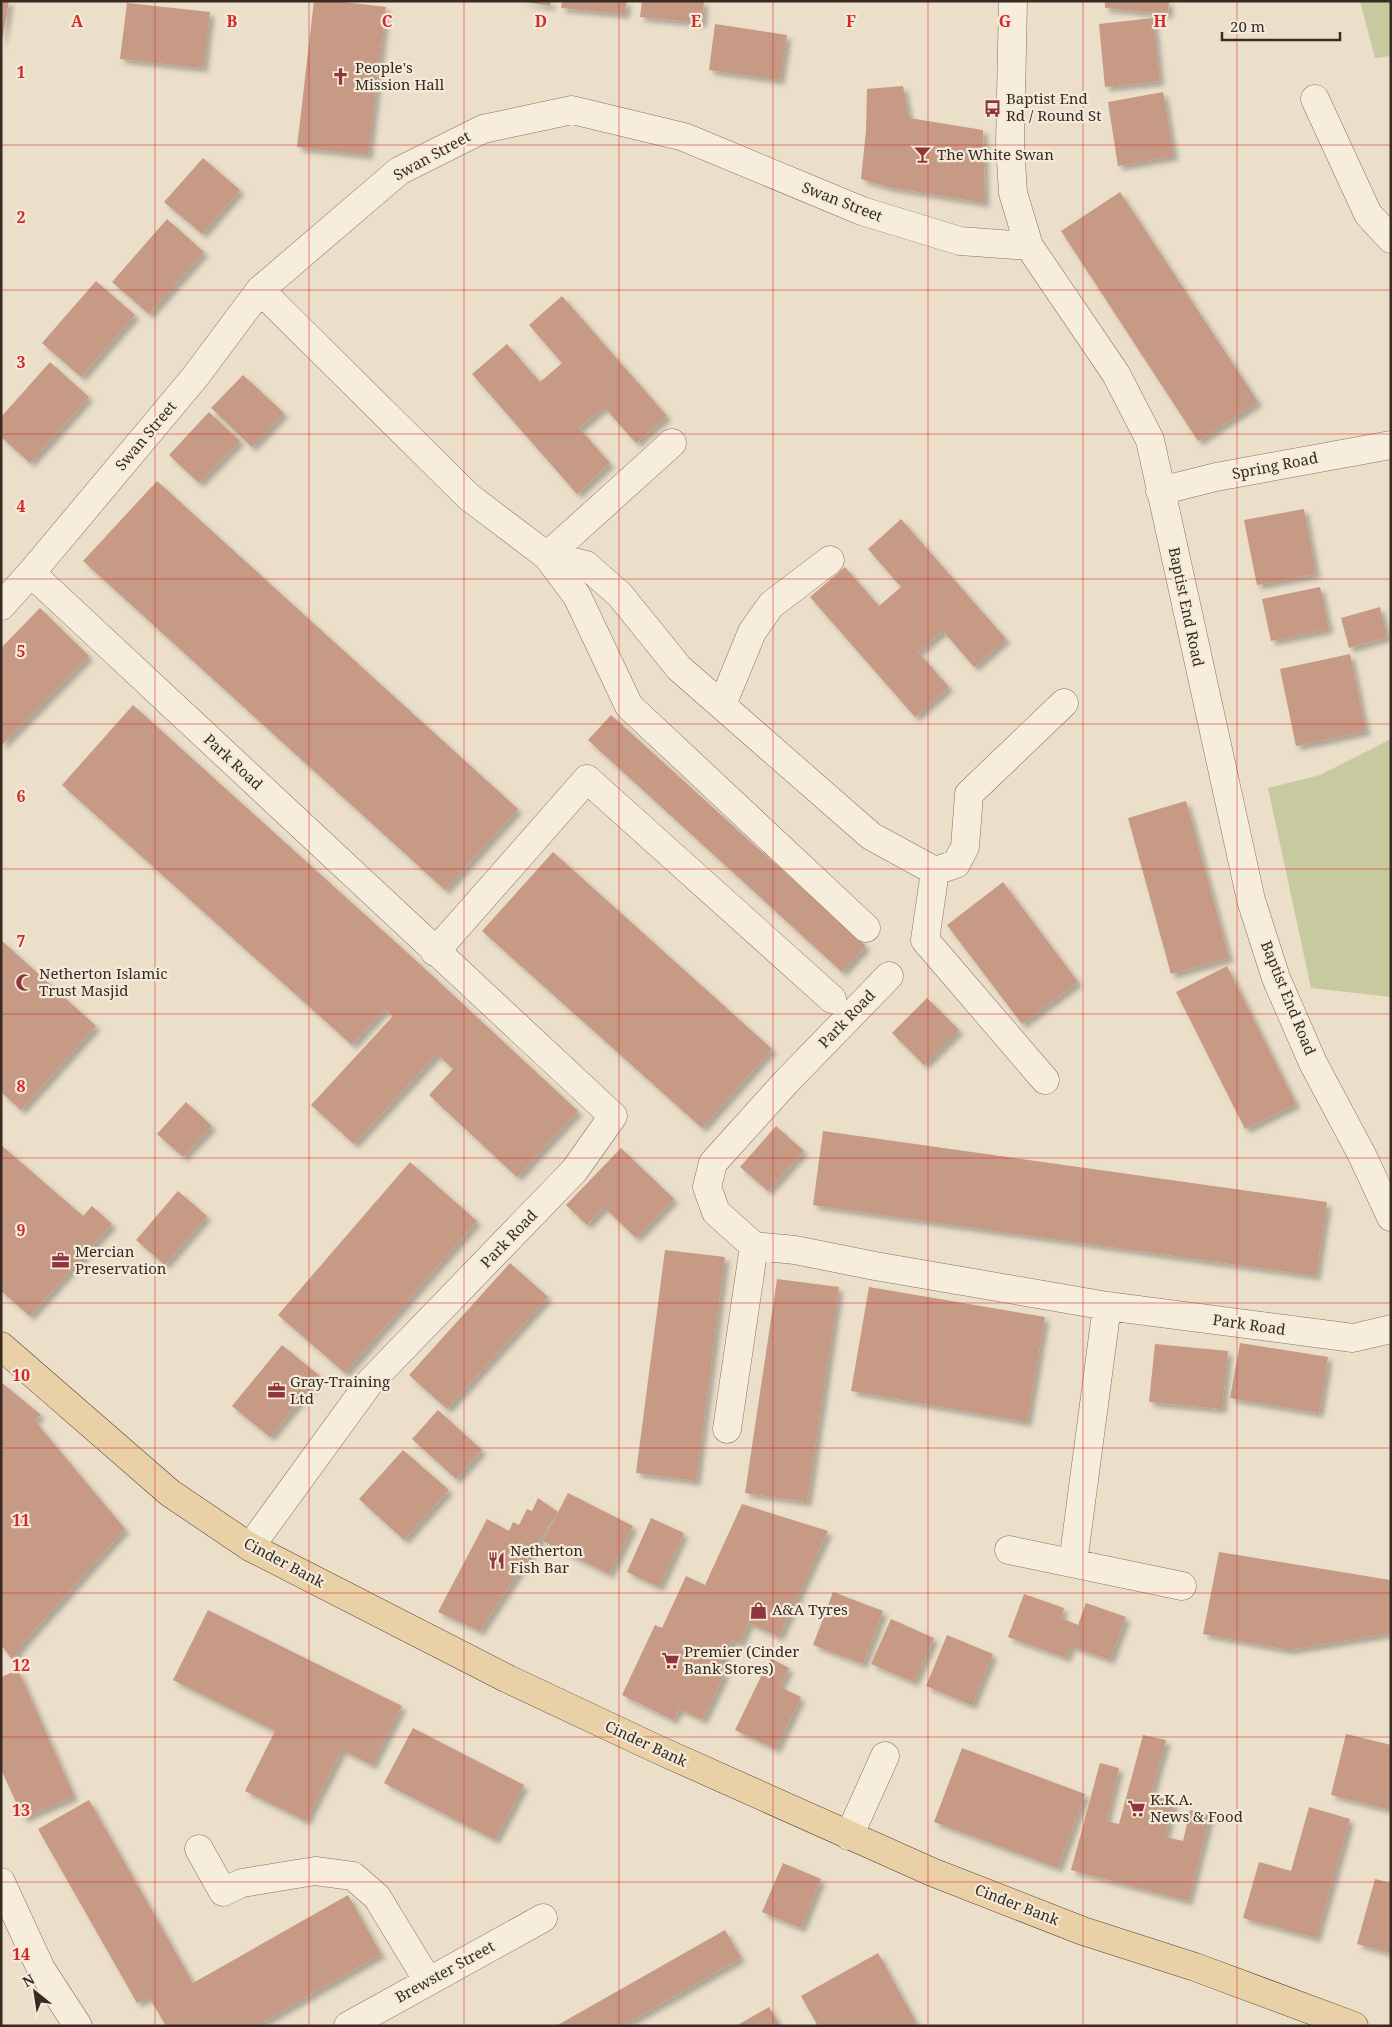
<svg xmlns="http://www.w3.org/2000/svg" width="1392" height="2027" viewBox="0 0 1392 2027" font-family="'Noto Serif',serif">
	<defs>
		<filter id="shadow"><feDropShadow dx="4.5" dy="4.5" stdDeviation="2.5" flood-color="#0004"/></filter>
	</defs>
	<rect width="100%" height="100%" fill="#ebdfca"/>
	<path fill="#c7c99f" d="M1360 1H1391V56L1375 58Z
		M1391 739V997L1311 988 1268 788 1320 775Z"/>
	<path fill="#c69a84" filter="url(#shadow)" d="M1 1H9L2 41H1Z
		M314 1H336L386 7 368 155 297 147Z
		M519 1H551L550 6Z
		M562 1H627L625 14 561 8Z
		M642 1H704L702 23 640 17Z
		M1105 1H1169L1168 14 1105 8Z
		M127 3 210 12 203 68 120 59Z
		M1153 18 1160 81 1105 87 1099 24Z
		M715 24 787 35 780 80 709 70Z
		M903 86 909 118 983 130 985 203 888 187 861 179 866 131 867 89Z
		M1163 92 1174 156 1118 166 1108 102Z
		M203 158 240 190 202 234 164 202Z
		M1120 192 1258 402 1198 441 1061 231Z
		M167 219 204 252 149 314 112 282Z
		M96 281 135 315 81 377 42 343Z
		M562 296 667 416 636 443 604 407 579 428 610 463 577 494 472 374 507 344 540 382 562 363 529 325Z
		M50 362 89 397 30 463 1 437V417Z
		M243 375 284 413 252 447 211 408Z
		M209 412 240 441 199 483 169 455Z
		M157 481 518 809 445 890 83 561Z
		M1304 509 1316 574 1257 585 1244 520Z
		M901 519 1006 639 974 667 943 631 918 652 949 687 915 717 810 597 845 567 879 606 901 587 868 549Z
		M1320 587 1329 629 1271 641 1262 599Z
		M1380 607 1387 637 1349 648 1341 618Z
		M40 608 89 656 1 746V648Z
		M1350 654 1366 731 1296 746 1280 669Z
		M133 705 423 967 578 1111 517 1177 429 1095 453 1069 437 1054 354 1144 311 1105 393 1016 385 1009 352 1045 62 785Z
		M611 715 866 946 842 972 588 740Z
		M1186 801 1229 958 1171 974 1128 818Z
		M553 852 772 1049 702 1128 482 931Z
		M1003 882 1078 982 1022 1024 947 925Z
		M1 940 96 1026 21 1110 1 1092Z
		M1227 966 1296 1104 1245 1129 1176 992Z
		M927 998 959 1030 924 1065 892 1033Z
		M186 1102 212 1126 183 1157 157 1134Z
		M776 1126 804 1151 768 1191 740 1167Z
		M823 1131 1327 1202 1316 1276 813 1205Z
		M1 1145 83 1216 92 1206 112 1224 30 1316 1 1291Z
		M621 1148 674 1199 636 1238 604 1207 587 1225 566 1205Z
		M410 1162 477 1221 345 1373 278 1315Z
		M178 1191 207 1216 165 1265 136 1240Z
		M665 1250 725 1257 696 1481 636 1473Z
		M510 1263 548 1297 447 1409 409 1375Z
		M777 1279 839 1287 807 1502 745 1493Z
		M869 1287 1045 1317 1027 1422 851 1391Z
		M1240 1343 1328 1357 1319 1413 1230 1398Z
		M1155 1344 1228 1351 1222 1409 1149 1402Z
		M282 1345 320 1376 270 1437 232 1406Z
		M1 1382 41 1415 34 1420 125 1529 24 1642 12 1659 1 1645Z
		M438 1410 482 1450 456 1479 412 1439Z
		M403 1450 449 1490 404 1540 359 1499Z
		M568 1493 633 1526 609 1574 543 1541Z
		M538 1498 558 1512 480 1631 438 1612 487 1519 509 1531 513 1522 519 1525 527 1509 532 1511Z
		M742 1504 828 1531 779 1637 749 1623 740 1643 732 1640 718 1670 725 1673 703 1720 679 1709 673 1720 622 1695 655 1625 662 1628 686 1576 705 1585Z
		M651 1518 684 1533 659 1587 627 1572Z
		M1219 1552 1390 1580 1391 1633 1289 1650 1203 1634Z
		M833 1592 883 1611 863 1664 813 1645Z
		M1024 1594 1064 1608 1061 1618 1078 1625 1086 1603 1126 1617 1110 1660 1071 1646 1066 1658 1008 1637Z
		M208 1610 402 1706 372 1765 342 1750 306 1821 245 1791 275 1731 173 1680Z
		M891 1619 934 1638 914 1682 871 1664Z
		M947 1635 993 1654 972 1705 926 1686Z
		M770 1658 789 1668 780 1687 801 1697 776 1749 735 1730Z
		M18 1670 74 1796 23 1818 1 1769V1677Z
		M413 1728 524 1785 495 1840 384 1783Z
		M1346 1734 1391 1745V1810L1331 1795Z
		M1143 1735 1166 1740 1151 1795 1174 1802 1165 1837 1183 1841 1190 1810 1210 1815 1188 1901 1071 1870 1100 1763 1119 1768 1106 1821 1119 1824Z
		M962 1748 1085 1794 1058 1868 934 1822Z
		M89 1800 193 1983 348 1895 381 1954 256 2026H166L149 1997 137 2003 38 1829Z
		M1309 1807 1350 1819 1316 1938 1243 1918 1259 1862 1291 1871Z
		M783 1863 821 1879 801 1928 762 1912Z
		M1375 1879 1391 1883V1953L1357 1944Z
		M725 1930 741 1958 622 2026H556Z
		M878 1953 918 2026H844L842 2024 839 2026H818L801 1996Z
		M769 2007 780 2026H736Z"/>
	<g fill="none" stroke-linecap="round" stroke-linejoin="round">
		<defs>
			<path id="minor" d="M1013 1 1010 145 1013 193 1029 246 1116 374 1150 440 1251 900 1276 978 1313 1063 1362 1155 1391 1217
				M1315 99 1368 214 1391 239
				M260 290 469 497 547 556 586 565 620 595 679 668 871 836 935 871 956 864 965 847 969 794 1064 703
				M672 443 547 556 577 596 629 706 866 928
				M1160 491 1216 477 1391 445
				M31 573 613 1116 574 1171 370 1382 250 1547
				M1 606 31 573 195 377 260 290 399 171 483 129 572 110 684 137 862 211 960 241 1029 246
				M722 705 752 632 771 605 830 560
				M935 871 925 940 1045 1080
				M435 952 587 779 832 999
				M889 976 786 1082 713 1163 707 1187 716 1212 754 1246 795 1250 875 1266 1107 1306 1353 1338 1391 1329
				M727 1429 754 1246
				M1009 1550 1182 1586
				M1073 1563 1107 1306
				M849 1836 885 1756
				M199 1849 223 1892 242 1883 315 1871 353 1876 377 1897 428 1981
				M1 1882 41 1969 78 2026
				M348 2026 543 1918"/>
			<path id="major" d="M1 1346 170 1493 250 1547 508 1679 659 1750 932 1872 1083 1931 1195 1967 1354 2026"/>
		</defs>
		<use href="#minor" stroke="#867260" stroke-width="29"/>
		<use href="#major" stroke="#554133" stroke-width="29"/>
		<use href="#minor" stroke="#f6eddd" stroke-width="28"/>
		<use href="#major" stroke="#ead0a6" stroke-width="28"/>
	</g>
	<path fill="none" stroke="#d62828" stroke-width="1" stroke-opacity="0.55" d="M155 1V2026M309 1V2026M464 1V2026M619 1V2026M773 1V2026M928 1V2026M1083 1V2026M1237 1V2026M1 145H1391M1 290H1391M1 434H1391M1 579H1391M1 724H1391M1 869H1391M1 1014H1391M1 1158H1391M1 1303H1391M1 1448H1391M1 1593H1391M1 1737H1391M1 1882H1391"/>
	<defs>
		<symbol id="church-bare" viewBox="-9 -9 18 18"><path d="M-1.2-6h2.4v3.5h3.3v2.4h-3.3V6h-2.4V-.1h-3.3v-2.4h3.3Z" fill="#90353d" stroke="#f3ead9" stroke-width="2.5" paint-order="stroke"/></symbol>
		<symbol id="bus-bare" viewBox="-9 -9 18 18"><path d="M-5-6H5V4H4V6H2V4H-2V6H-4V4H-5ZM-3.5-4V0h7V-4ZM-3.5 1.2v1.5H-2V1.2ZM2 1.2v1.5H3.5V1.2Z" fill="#90353d" stroke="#f3ead9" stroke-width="2.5" paint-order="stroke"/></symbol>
		<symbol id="bar-bare" viewBox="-9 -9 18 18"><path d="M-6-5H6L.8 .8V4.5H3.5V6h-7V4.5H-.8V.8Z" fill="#90353d" stroke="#f3ead9" stroke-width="2.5" paint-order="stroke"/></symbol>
		<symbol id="mosque-bare" viewBox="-9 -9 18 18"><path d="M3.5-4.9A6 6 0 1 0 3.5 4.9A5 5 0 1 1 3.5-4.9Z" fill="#90353d" stroke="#f3ead9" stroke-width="2.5" paint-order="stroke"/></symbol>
		<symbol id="office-bare" viewBox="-9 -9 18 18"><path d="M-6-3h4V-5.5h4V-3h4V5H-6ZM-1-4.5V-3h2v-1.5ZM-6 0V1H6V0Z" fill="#90353d" stroke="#f3ead9" stroke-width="2.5" paint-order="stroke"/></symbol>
		<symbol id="restaurant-bare" viewBox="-9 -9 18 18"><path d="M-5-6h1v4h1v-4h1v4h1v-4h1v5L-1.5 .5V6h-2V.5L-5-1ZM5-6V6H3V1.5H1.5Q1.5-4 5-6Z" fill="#90353d" stroke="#f3ead9" stroke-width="2.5" paint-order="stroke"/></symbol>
		<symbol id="shop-bare" viewBox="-9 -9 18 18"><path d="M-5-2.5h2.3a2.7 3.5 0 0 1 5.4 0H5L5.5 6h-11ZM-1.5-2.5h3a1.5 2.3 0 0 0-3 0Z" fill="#90353d" stroke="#f3ead9" stroke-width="2.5" paint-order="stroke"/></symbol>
		<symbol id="supermarket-bare" viewBox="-9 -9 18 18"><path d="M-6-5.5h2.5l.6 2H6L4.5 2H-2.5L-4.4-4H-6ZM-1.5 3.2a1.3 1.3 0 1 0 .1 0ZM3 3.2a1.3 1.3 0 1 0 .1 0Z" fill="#90353d" stroke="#f3ead9" stroke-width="2.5" paint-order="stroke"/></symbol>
	</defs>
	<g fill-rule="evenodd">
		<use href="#church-bare" x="328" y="64" width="25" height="25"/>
		<use href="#bus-bare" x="980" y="96" width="25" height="25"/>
		<use href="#bar-bare" x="910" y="142" width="25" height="25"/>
		<use href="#mosque-bare" x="12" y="970" width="25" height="25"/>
		<use href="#office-bare" x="48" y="1248" width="25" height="25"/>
		<use href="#office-bare" x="264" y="1378" width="25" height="25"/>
		<use href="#restaurant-bare" x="484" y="1548" width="25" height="25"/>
		<use href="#shop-bare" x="746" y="1598" width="25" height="25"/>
		<use href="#supermarket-bare" x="658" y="1648" width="25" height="25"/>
		<use href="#supermarket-bare" x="1124" y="1796" width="25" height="25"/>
	</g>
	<g text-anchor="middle" stroke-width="4.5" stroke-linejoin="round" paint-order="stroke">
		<g font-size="15" fill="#382b22" stroke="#f3ead9" text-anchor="start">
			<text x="355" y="73">People's<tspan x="355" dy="17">Mission Hall</tspan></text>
			<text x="1006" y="104">Baptist End<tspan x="1006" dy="17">Rd / Round St</tspan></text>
			<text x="937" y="160">The White Swan</text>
			<text x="39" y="979">Netherton Islamic<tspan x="39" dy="17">Trust Masjid</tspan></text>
			<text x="75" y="1257">Mercian<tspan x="75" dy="17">Preservation</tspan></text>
			<text x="290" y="1387">Gray-Training<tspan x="290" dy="17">Ltd</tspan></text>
			<text x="510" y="1556">Netherton<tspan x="510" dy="17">Fish Bar</tspan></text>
			<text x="772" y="1615">A&amp;A Tyres</text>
			<text x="684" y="1657">Premier (Cinder<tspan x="684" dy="17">Bank Stores)</tspan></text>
			<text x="1150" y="1805">K.K.A.<tspan x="1150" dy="17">News &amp; Food</tspan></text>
		</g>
		<g font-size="15" fill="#382b22" stroke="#f3ead9">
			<text transform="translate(432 156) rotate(-29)" y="5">Swan Street</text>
			<text transform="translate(842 202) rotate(21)" y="5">Swan Street</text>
			<text transform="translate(146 436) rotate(-50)" y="5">Swan Street</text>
			<text transform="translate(1275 466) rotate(-11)" y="5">Spring Road</text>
			<text transform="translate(1186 607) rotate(78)" y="5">Baptist End Road</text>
			<text transform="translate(233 762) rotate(43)" y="5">Park Road</text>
			<text transform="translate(1288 998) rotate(68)" y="5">Baptist End Road</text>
			<text transform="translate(847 1019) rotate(-46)" y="5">Park Road</text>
			<text transform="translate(509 1239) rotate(-46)" y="5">Park Road</text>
			<text transform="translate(1249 1325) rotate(8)" y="5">Park Road</text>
			<text transform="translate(284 1563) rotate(28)" y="5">Cinder Bank</text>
			<text transform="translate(646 1744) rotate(25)" y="5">Cinder Bank</text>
			<text transform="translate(1017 1905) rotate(21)" y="5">Cinder Bank</text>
			<text transform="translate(445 1972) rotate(-29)" y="5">Brewster Street</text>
		</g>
	</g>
	<g font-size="16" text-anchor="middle" font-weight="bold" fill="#d62828" stroke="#f3ead9" stroke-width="4.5" stroke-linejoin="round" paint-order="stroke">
		<text x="77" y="27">A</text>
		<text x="232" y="27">B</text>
		<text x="387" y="27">C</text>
		<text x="541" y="27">D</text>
		<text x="696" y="27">E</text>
		<text x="851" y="27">F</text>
		<text x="1005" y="27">G</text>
		<text x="1160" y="27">H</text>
		<text x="21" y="78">1</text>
		<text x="21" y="223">2</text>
		<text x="21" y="368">3</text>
		<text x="21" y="512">4</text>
		<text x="21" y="657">5</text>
		<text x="21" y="802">6</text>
		<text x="21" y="947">7</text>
		<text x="21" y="1092">8</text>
		<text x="21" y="1236">9</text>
		<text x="21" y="1381">10</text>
		<text x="21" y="1526">11</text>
		<text x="21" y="1671">12</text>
		<text x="21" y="1816">13</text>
		<text x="21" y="1960">14</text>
	</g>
	<rect width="1392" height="2027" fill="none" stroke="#382b22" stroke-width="5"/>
	<g transform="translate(35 1992) rotate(330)" stroke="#f3ead9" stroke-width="4" paint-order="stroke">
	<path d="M0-4L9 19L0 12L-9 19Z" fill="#382b22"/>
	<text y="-8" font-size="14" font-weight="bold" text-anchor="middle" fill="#382b22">N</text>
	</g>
	<path d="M1222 32v8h118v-8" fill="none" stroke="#382b22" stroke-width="2.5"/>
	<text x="1230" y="32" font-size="15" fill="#382b22" stroke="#f3ead9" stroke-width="4" paint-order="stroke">20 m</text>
</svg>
